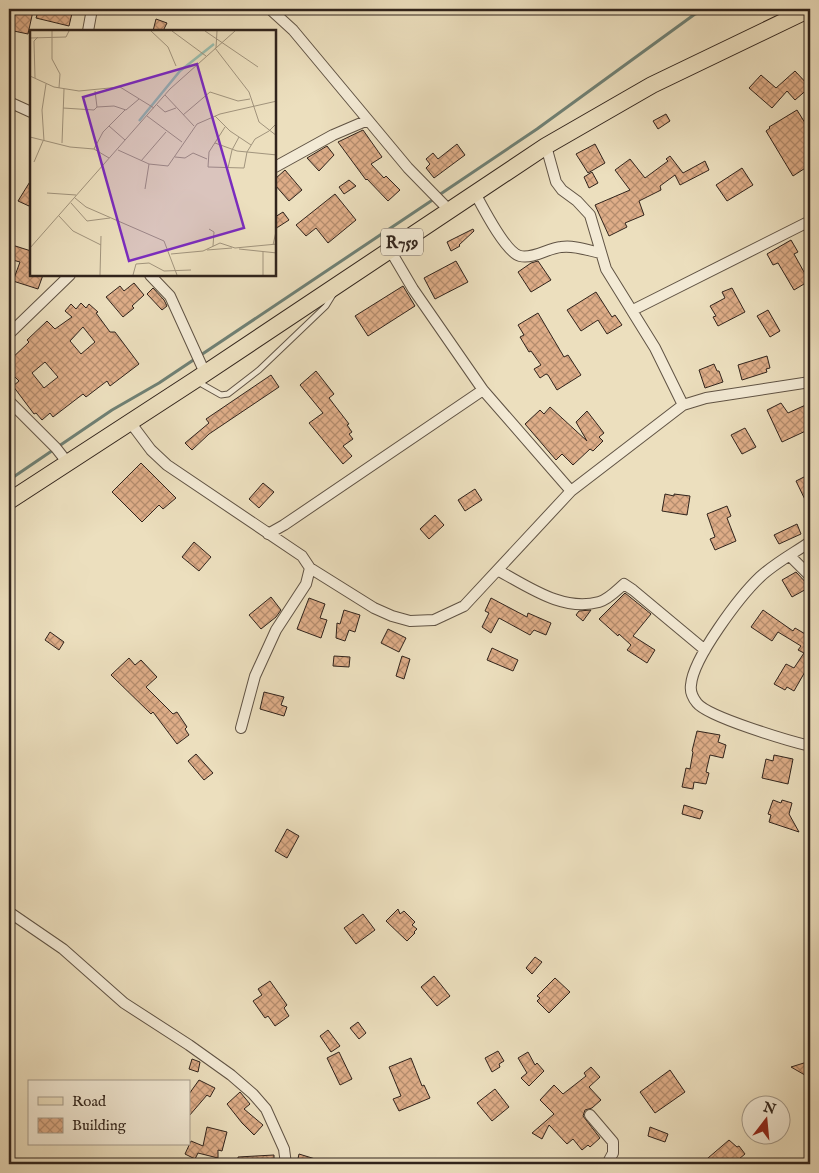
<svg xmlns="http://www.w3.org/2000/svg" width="819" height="1173" viewBox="0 0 819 1173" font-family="'IM FELL English',serif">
	<defs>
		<pattern id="building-cross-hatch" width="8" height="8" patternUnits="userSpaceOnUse" patternTransform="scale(1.25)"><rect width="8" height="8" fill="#dead88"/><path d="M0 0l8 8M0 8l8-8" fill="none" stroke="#b58d6e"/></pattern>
	</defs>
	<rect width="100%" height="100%" fill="#ecdfbe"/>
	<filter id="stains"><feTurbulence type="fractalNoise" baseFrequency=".004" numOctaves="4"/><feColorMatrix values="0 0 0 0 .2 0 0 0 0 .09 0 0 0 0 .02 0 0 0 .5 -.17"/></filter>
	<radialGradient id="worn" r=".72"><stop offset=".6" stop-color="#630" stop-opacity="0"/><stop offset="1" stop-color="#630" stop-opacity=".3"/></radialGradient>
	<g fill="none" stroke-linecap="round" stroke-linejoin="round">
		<path stroke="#6f8074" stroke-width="3" d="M439 195 537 129 695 14 711 9
			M9 480 112 410 159 383 434 199"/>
	</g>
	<path fill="url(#building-cross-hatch)" stroke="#31241c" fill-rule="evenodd" d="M11 9 33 11 28 34 9 30Z
		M39 9H73L69 26 36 18Z
		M156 19 167 23 163 31H153Z
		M795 71 810 87 795 100 787 91 772 108 749 88 761 75 776 88Z
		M797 110 810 131 806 133 810 140V165L793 176 766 131 770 128 769 127Z
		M666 114 670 121 658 129 653 121Z
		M363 130 382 157 371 164 384 178 386 176 400 190 388 201 367 179 366 180 338 142Z
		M457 144 465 155 434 178 426 168 430 164 426 159 433 153 438 159Z
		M595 144 605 163 588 173 576 154Z
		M327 146 334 155 319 171 307 158Z
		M670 156 683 173 705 161 709 170 680 185 675 175 660 186 661 190 639 201 644 215 625 223 627 227 609 236 595 205 630 190 615 170 630 159 645 178 668 161 666 159Z
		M742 168 753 185 727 201 716 185Z
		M285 170 302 190 289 201 275 185V179Z
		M592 172 598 183 589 188 584 177Z
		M31 180V201L29 206 18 201Z
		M349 180 356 186 344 194 339 187Z
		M335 194 356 220 328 243 316 228 306 236 296 225Z
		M283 212 289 220 275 229V217Z
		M473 229 474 231 459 245 460 246 451 251 447 242Z
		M791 240 798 252 794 254 809 281 794 290 778 263 773 265 767 254Z
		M9 244 31 251V275H43L38 289 13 281 20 262 9 259Z
		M456 261 468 282 435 299 424 278Z
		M538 261 551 280 531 292 518 272 531 263Z
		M134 283 144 295 132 306 134 308 123 317 106 297 120 286 124 291Z
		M403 286 415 306 368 336 355 316Z
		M153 288 164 300 167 306 162 310 147 294Z
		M732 288 745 312 718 326 713 317 716 316 710 306 725 298 722 292Z
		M596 292 612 317 615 315 622 325 607 334 598 320 581 331 567 310Z
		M81 303 86 308 89 304 98 312 96 313 110 332H115L139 364 110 386 107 381 86 397 83 394 53 417 50 413 42 420 36 413 34 414 13 386 19 381 9 371V361L29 342 27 340 47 321 55 329 72 317 65 311 71 304 76 309ZM83 327 95 342 81 354 70 341ZM45 362 58 377 44 388 32 373Z
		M768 310 780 331 770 337 757 316Z
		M538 313 564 357 568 355 581 375 557 390 548 375 546 374 540 378 534 369 541 365 531 351 529 352 520 337 524 335 518 325Z
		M767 356 770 368 766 369 767 372 742 380 738 365Z
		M714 364 717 371H719L723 382 705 388 699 370Z
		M316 371 334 394 329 398 349 424 347 425 352 432 349 434 353 439 343 446 352 456 343 464 309 423 323 413 300 385Z
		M271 375 279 387 209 434 192 450 185 443 209 423 206 419Z
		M781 403 788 413 810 403V429L782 442 767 410Z
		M550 407 587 441 576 422 587 411 604 433 599 437 603 441 593 451 590 449 573 465 562 454 556 460 525 424 540 410 544 414Z
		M745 428 756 447 742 454 731 435Z
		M141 463 176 498 163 509 159 505 142 522 112 492Z
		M810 474V510L796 481Z
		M263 483 274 492 259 508 249 499Z
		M475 489 482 500 465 511 458 500Z
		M665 494 674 496V494L690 496 687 515 662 511Z
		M727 506 731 516 727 518 736 541 715 550 710 539 715 537 707 514Z
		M435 515 444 525 429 539 420 529Z
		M797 524 801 534 779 544 774 535Z
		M194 542 211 557 199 571 182 557Z
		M796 572 810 587 792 597 782 580Z
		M625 593 651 614 633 636 655 650 647 663 627 650 631 645 619 634 618 636 599 619Z
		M271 597 281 610 276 617 261 629 249 615Z
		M309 598 325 604 320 618 327 620 321 638 297 629Z
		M491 598 527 617 528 613 551 623 546 635 534 630 530 635 499 618 491 633 482 627 489 613 485 611Z
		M344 610 360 615 355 632 349 630 345 641 336 638 337 623 340 624Z
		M591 610 583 621 576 615 579 611Z
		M763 610 793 631 795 628 807 635 810 629V663L794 691 787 687 785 690 774 684 786 664 794 668 804 653 798 650 801 646 778 632 772 641 751 627Z
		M388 629 406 638 399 652 381 643Z
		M50 632 64 642 59 650 45 640Z
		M492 648 518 660 513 671 487 660Z
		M334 656 350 657 349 667 333 666Z
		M402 656 410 659 404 679 396 676Z
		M129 658 135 665 141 660 157 677 146 687 173 714 177 712 187 727 185 729 189 735 177 744 153 712 151 714 111 675Z
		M264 692 284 697 281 705 287 707 284 716 260 709Z
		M697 731 720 735 718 742 726 745 723 758 710 755 706 772 709 773 706 784 694 782 693 789 682 787 686 768 690 769 693 752 692 751Z
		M196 754 213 773 204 780 188 761Z
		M774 755 793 759 788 784 762 778 766 759 773 761Z
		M773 800 781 803 782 800 792 803 789 814 799 832 769 822 771 815 768 814Z
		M684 805 703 811 700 819 682 814Z
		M287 829 299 836 287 858 275 851Z
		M398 909 400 914 404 911 415 922 412 925 417 929 414 932 415 933 407 941 386 921Z
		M363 914 375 930 356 944 344 928Z
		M535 957 542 962 532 974 526 968Z
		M434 976 450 996 437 1006 421 987Z
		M555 978 570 992 549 1013 537 1001 540 998 537 996Z
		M270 981 287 1005 284 1008 289 1016 275 1026 268 1016 265 1018 253 1001 262 995 258 989Z
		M358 1022 366 1033 359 1039 350 1028Z
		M328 1030 340 1046 331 1052 320 1036Z
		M498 1051 504 1061 499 1064 500 1067 492 1072 485 1058Z
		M339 1052 352 1079 340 1085 327 1058Z
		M528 1052 535 1065 537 1063 544 1071 529 1086 521 1078 527 1073 518 1058Z
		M411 1058 422 1086 424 1085 430 1098 399 1111 393 1099 401 1096 389 1067Z
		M192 1059 200 1062 198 1072 189 1069Z
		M807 1062 810 1074V1078L791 1067Z
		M591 1067 600 1077 589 1087 601 1100 592 1108 585 1110 583 1116 600 1138 590 1147 588 1145 582 1150 573 1139 567 1144 549 1125 542 1139 532 1133 554 1114 540 1100 554 1085 563 1094 586 1076 584 1073Z
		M670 1070 685 1092 655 1113 640 1092Z
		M199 1080 215 1088 210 1097 207 1095 189 1116V1094Z
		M495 1089 509 1107 492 1121 477 1103Z
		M240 1092 250 1104 244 1109 263 1125 254 1135 242 1123 227 1104Z
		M207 1127 227 1132 222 1151 218 1150V1158L198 1153 195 1159 185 1154 191 1141 203 1146Z
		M650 1127 668 1134 665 1142 648 1136Z
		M729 1140 737 1147 739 1146 745 1154 733 1164H701Z
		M299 1154 325 1162V1164H302L297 1163Z
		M274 1155V1164H238V1157Z"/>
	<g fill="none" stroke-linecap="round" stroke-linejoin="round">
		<defs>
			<path id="lane" d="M198 382 221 395 228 394 259 370 326 306 334 293"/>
			<path id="street" d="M270 9 293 30 408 168 449 210
				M88 31 92 9
				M9 102 31 112
				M546 146 556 182 562 190 577 201 590 215 606 269 655 348 683 405
				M275 167 333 135 368 120
				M475 193C482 206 506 253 520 256 534 259 548 248 561 247 574 245 587 250 600 253
				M390 250 413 289 483 390 571 491
				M150 275 170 296 205 373
				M633 310 810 221
				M9 334 70 275
				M9 401 56 448 67 462
				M130 422 151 450 167 465 302 556 310 568 306 584 276 630 255 676 241 728
				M268 534 284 525 483 390
				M810 542C794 553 775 563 760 577 740 596 693 658 691 685 690 691 693 698 697 703 708 717 789 741 810 746
				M790 556 810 576
				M310 568 374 608 392 616 410 621 434 620 464 606 571 491 683 405 706 398 810 382
				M499 571C529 587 563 612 599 602 609 599 617 590 624 584L633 590 705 650
				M9 912 63 949 124 1003 189 1045 231 1075 253 1094 266 1109 284 1149 286 1164
				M590 1115 613 1142V1153L607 1164"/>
			<path id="primary" d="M9 501 195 380 546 146 652 85 810 9"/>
		</defs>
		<use href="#lane" stroke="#605344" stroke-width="7"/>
		<use href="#street" stroke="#605344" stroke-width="12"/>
		<use href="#primary" stroke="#31241c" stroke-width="18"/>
		<use href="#lane" stroke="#f3ead5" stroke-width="5"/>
		<use href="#street" stroke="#f3ead5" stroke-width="10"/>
		<use href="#primary" stroke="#ecdfbe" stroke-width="16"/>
	</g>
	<g text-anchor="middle" stroke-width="5" stroke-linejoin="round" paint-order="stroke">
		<rect fill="#f3ead5" stroke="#6b5f54" stroke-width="1" x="381" y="228.5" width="42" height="27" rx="4"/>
		<g font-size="16" font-weight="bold" fill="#31241c">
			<text x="402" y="248">R759</text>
		</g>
	</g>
	<g transform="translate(30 30)">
		<rect width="246" height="246" fill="#ecdfbe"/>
		<path fill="none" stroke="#99bdae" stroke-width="2.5" d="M109 91 150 41 184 14"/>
		<path fill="none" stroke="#a1947d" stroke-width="1" d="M22 1V29L30 44 29 58M121 1 138 17 146 36M142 1 176 26M175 1 228 37M0 8 36 7 39 1M185 18 219 62 229 92 247 106M186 18 187 1M0 46 24 57 49 61 90 57 124 78M5 48 4 11 8 7M135 65 164 96M127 75 135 82 146 78M67 77 84 76 96 80 109 69M33 78 64 80 67 77 65 61M153 85 180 62 208 71 220 69M117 86 152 112M185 86 200 101 221 115M79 96 95 110M195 97 179 122 178 137 214 138 217 122 225 109 239 101 247 93M0 107 40 117 64 119 79 128M14 111 12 80 16 54M32 113 34 59M185 113 207 121 247 125M64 119 73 102 95 80M88 120 119 134 115 159M145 127 155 128 163 123 177 129M111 131 136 102M4 132 13 111M119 134 138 136 167 94 190 84 247 71M198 138 202 120 209 107M17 163 46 165M45 168 56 177 134 211 147 245M41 173 57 191 80 188M29 186 43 201 71 215M179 199 184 202 183 216M243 215 247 197M0 218 140 59 205 1M209 219 247 223M177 220 202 218M233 222V245M141 224 173 221 190 213 205 218 247 214M70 245 71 206M103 245 106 234 119 233 134 241 161 240"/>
		<path fill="#7b2cbf" fill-opacity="0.15" stroke="#7b2cbf" stroke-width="2.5" d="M167 34 214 198 99 231 53 67Z"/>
		<rect width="246" height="246" fill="none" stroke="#31241c" stroke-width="2.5"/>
	</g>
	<rect width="819" height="1173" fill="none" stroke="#ecdfbe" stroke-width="30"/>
	<rect x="10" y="10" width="799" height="1153" fill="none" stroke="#31241c" stroke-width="2.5"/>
	<rect x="15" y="15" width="789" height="1143" fill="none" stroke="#31241c"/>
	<rect x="28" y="1080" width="162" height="65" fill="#f3ead5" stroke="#a59b8b"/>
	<rect x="38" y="1097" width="25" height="8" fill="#ecdfbe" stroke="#a59b8b"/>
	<text x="72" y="1106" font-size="15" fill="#31241c">Road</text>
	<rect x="38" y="1118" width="25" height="15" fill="url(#building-cross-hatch)" stroke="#a59b8b"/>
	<text x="72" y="1130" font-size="15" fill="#31241c">Building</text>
	<g transform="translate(766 1120) rotate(16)"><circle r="24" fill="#f3ead5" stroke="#a59b8b"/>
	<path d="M0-4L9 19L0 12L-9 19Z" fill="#8f2418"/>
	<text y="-8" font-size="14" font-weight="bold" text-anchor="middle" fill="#31241c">N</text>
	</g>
	<rect width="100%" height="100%" filter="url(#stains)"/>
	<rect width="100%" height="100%" fill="url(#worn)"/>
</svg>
